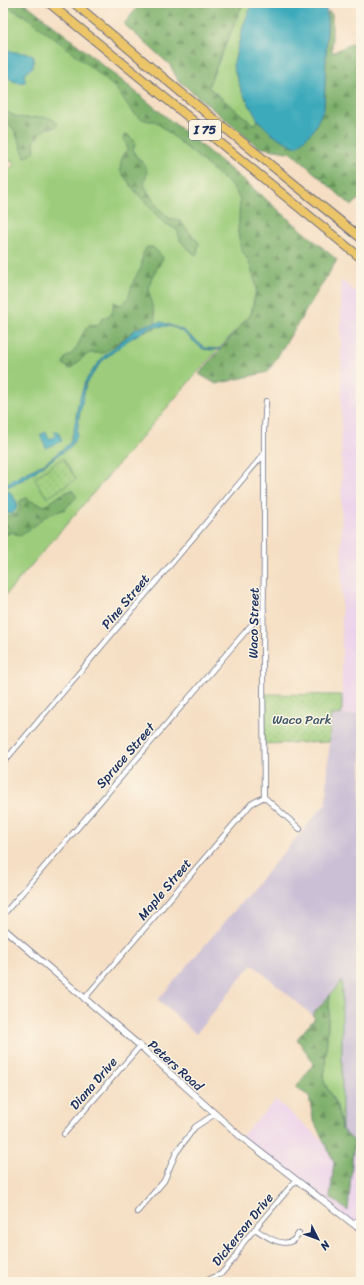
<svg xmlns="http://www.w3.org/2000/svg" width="364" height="1285" viewBox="0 0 364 1285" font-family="Sriracha,sans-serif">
	<defs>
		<pattern id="forest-firs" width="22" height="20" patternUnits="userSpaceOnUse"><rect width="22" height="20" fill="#7eb06c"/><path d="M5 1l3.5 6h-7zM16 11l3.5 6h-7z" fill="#66905c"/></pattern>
		<pattern id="park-dots" width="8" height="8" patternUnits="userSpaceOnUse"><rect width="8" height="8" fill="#9dcd7c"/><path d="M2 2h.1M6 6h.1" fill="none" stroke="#87b06e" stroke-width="1.8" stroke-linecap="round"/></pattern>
	</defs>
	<rect width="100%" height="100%" fill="#fcf5e5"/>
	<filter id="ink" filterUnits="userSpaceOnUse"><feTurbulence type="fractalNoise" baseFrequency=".025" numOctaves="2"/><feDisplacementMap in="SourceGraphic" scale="8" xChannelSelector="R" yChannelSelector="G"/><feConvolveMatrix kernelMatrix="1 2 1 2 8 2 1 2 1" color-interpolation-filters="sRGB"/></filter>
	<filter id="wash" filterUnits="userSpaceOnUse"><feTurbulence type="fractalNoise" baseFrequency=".012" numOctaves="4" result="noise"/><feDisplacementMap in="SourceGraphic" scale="16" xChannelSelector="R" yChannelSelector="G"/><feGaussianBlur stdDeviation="0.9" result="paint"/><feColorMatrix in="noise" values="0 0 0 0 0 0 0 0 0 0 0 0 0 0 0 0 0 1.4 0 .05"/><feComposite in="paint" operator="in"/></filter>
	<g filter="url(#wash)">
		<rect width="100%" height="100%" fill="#f5dec3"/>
		<path fill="#ebd1eb" d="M341 280 361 296V714H342Z
			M276 1100 323 1141 334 1162 330 1197 348 1210 354 1141 361 1147V1217L354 1224 241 1137Z"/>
		<path fill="#cbbfd5" d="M361 714V1147L342 1130 341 982 312 1015 252 964 196 1034 158 1000 326 803 331 715Z"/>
		<path fill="#9dcd7c" stroke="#5c7e6d" d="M3 3H20L236 185 266 242 251 314 195 375 3 598V176L14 164 3 155Z
			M243 3H252L243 27 233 66 242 92 258 120 254 126 208 87Z
			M342 981V1130L337 1106 324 1082 330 995Z"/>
		<path fill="url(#forest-firs)" stroke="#4c7065" d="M3 3H25L93 57 241 178 337 260 268 372 216 384 199 374 251 314 257 288 249 262 241 249 238 233 240 200 233 187 155 121C132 123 127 99 113 86 85 61 56 40 26 17 19 12 8 9 3 3Z
			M141 3H243L208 87 254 125 258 120 273 135 324 108 328 11 332 14V53L361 39V196L352 206 292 153 258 147 178 80 170 65 124 24Z
			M3 110C8 112 13 116 18 117 32 121 47 111 58 124L54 128C45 126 38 136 34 143L35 151 33 154 25 157 15 131 3 118Z
			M127 134 136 143 133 150C138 163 153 165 144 182L145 187 158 207 169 218 179 220 199 243 197 255 194 254 183 244 180 240 179 235 177 230 163 222 136 192 120 171C120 167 121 162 122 158 126 150 131 150 123 140L124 136Z
			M147 247H153L160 254 163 258C159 267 151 275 150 284 147 298 157 314 156 328L141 332 125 338 103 353H90L85 356 70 369 63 364 65 358C82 349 78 335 90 324L97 326 103 318 112 314 114 302 121 305 128 298 134 280 141 268 143 253Z
			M72 490 77 497 65 509 44 517 37 524 20 536 12 532 3 536V515C8 516 16 517 19 510 20 506 18 504 21 500L27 498 31 501 45 506 62 494Z
			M330 995 324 1082 337 1106 342 1130 354 1141 348 1211 330 1197 334 1162 313 1119 309 1096 296 1088 314 1063 297 1039 315 1018 312 1015Z"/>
		<path fill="url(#park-dots)" stroke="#5c7e6d" d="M63 458 76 479 47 498 34 478Z
			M263 694 342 695V714L331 715 329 742 263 744Z"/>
		<path fill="#3daabc" stroke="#2c6c8d" d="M252 3H326L327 28 324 108 313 131 296 147 273 135 258 120 242 92 233 66 243 27Z
			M3 47C14 55 25 51 33 55 35 65 33 68 25 73L24 76 26 81 25 82C2 86 3 62 3 47Z
			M161 322 183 330 205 348 221 349 212 350 203 349 183 332 175 328 168 326 150 327 127 341 102 361 86 384 79 417 77 436 70 447 24 479 3 489V485L45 463 69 444 74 430 78 404 83 388 86 380 95 367 104 356 136 329 146 325Z
			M58 431 62 441 46 448 40 435 46 432 49 439 56 436 54 433Z
			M7 490 10 492 17 502 16 510 12 514 3 512V492Z"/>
	</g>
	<g filter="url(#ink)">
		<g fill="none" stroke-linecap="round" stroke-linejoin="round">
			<defs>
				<path id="minor" d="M266 401 264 430V544L263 668 264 797 300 829
					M3 763 264 454
					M3 915 264 610
					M84 999 251 804 264 797
					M64 1134 140 1046
					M137 1212 164 1181 176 1153 195 1127 215 1114
					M354 1224 361 1217
					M255 1229C264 1235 280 1247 292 1241 295 1239 297 1236 299 1233
					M199 1282 206 1281 221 1274 233 1260 243 1243 296 1180"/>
				<path id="tertiary" d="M3 928 140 1046 241 1137 361 1230"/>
				<path id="motorway" d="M49 3 361 258
					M74 3 183 94 361 238"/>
			</defs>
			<use href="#minor" stroke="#676c81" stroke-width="6"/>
			<use href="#tertiary" stroke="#676c81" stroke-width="7"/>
			<use href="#motorway" stroke="#676c81" stroke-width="10"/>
			<use href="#minor" stroke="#fff" stroke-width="4.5"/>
			<use href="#tertiary" stroke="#fff" stroke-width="5.5"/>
			<use href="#motorway" stroke="#edc569" stroke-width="8"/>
		</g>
	</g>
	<g text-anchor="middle" stroke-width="3" stroke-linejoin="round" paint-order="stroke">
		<rect fill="#fcf5e5" stroke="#5e6a86" stroke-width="1" x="189" y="120" width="32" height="20" rx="3"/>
		<g font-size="12" font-weight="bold" fill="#1b2f5e">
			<text x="205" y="134">I 75</text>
		</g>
		<g font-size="13" fill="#1b2f5e" stroke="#fcf5e5">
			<text transform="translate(125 601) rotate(-50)" y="5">Pine Street</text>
			<text transform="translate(253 623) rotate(-89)" y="5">Waco Street</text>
			<text transform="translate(125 755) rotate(-49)" y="5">Spruce Street</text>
			<text transform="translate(164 889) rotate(-50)" y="5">Maple Street</text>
			<text transform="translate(176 1065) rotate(42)" y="5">Peters Road</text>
			<text transform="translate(93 1083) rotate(-49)" y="5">Diana Drive</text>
			<text transform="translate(242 1229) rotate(-51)" y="5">Dickerson Drive</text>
		</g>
		<g font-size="13" fill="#3c5666" stroke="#fcf5e5">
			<text x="302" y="724">Waco Park</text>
		</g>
	</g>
	<rect width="364" height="1285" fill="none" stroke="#fcf5e5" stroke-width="16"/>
	<g transform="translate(318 1239) rotate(132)" stroke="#fcf5e5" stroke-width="3" paint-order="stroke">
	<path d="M0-3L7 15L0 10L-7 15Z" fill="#1b2f5e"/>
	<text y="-6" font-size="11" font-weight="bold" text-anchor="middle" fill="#1b2f5e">N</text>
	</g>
</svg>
